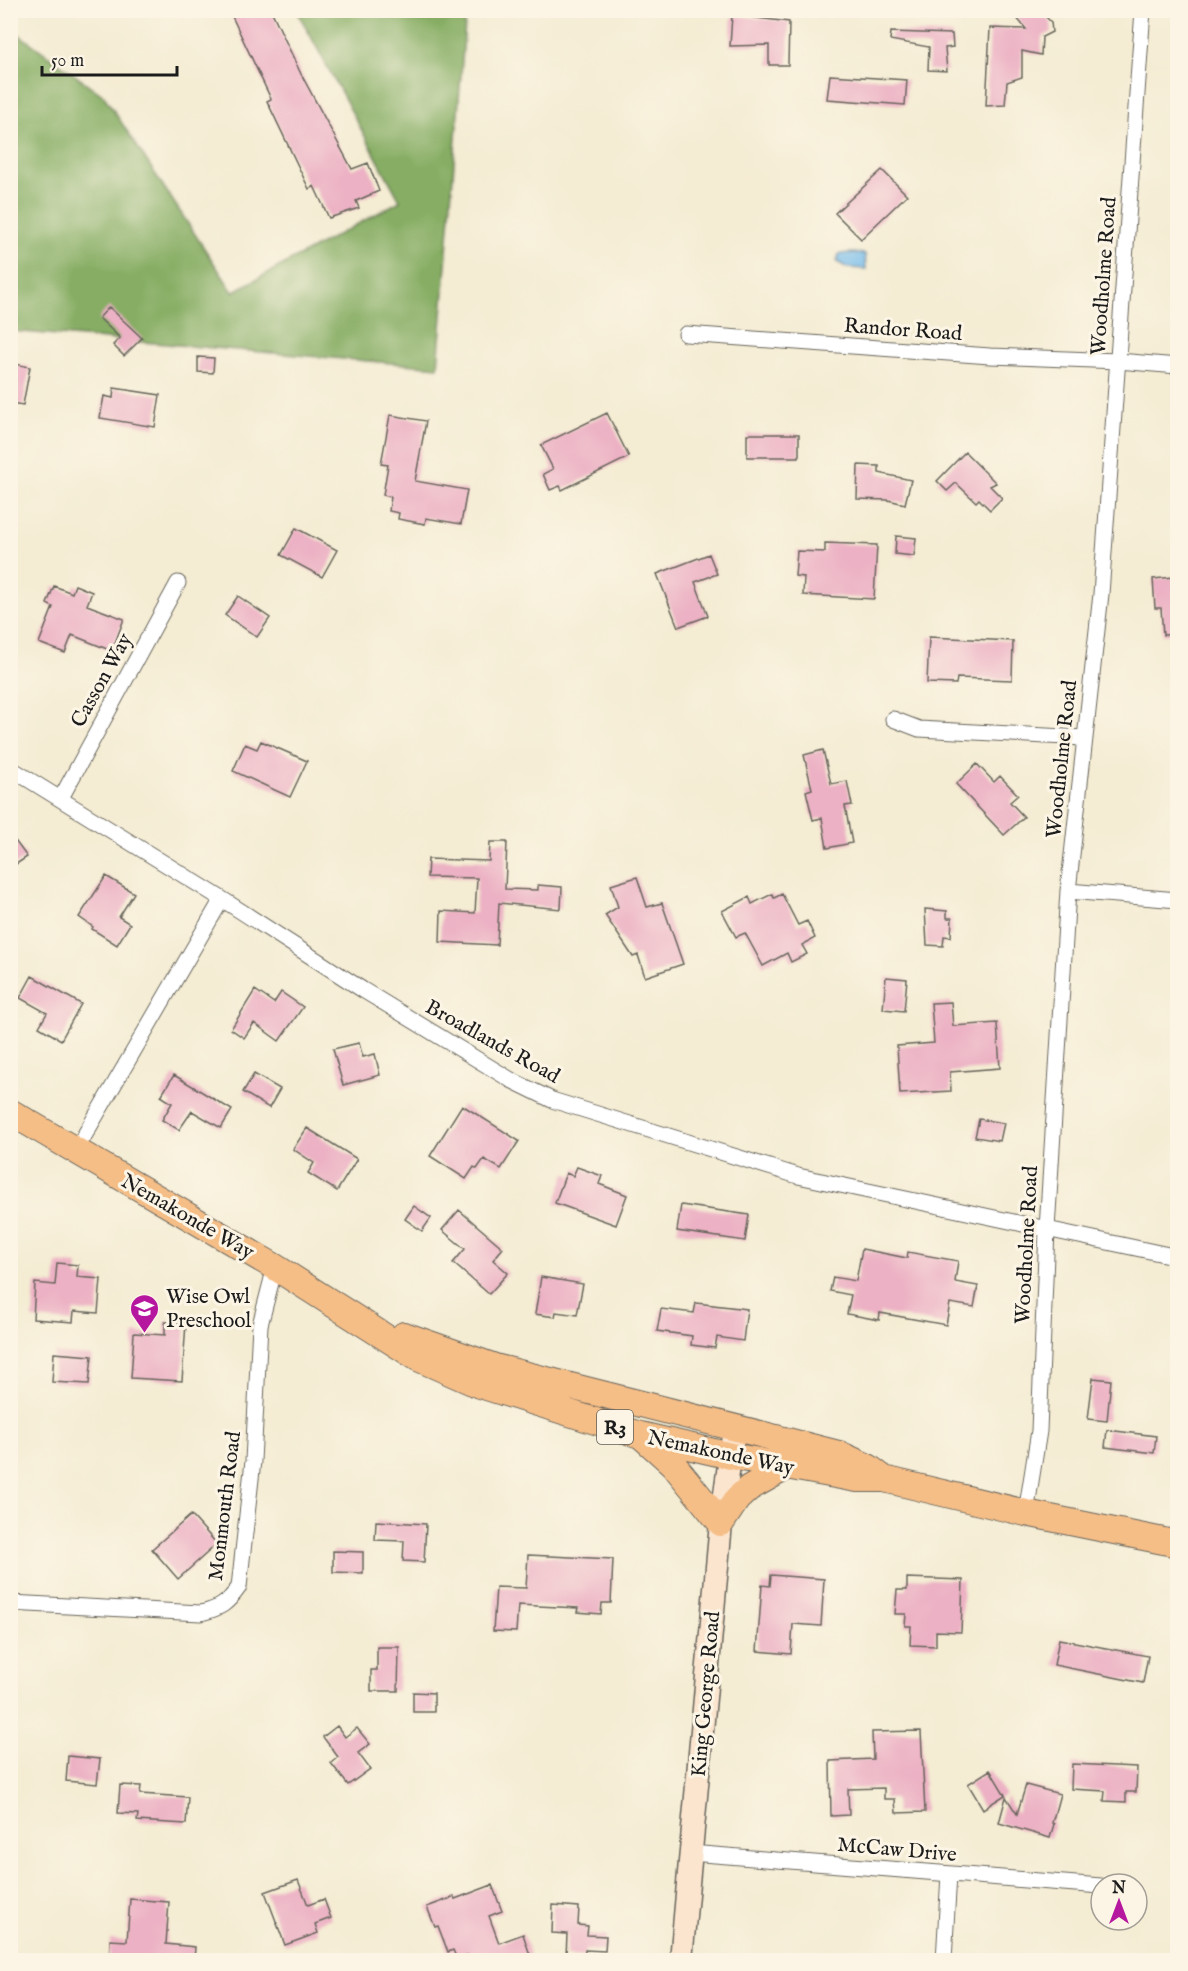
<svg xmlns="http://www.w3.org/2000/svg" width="1188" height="1971" viewBox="0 0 1188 1971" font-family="'IM FELL English',serif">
	<rect width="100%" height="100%" fill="#fcf5e5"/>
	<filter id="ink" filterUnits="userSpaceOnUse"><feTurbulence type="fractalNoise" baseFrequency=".0167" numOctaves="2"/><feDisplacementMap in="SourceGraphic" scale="12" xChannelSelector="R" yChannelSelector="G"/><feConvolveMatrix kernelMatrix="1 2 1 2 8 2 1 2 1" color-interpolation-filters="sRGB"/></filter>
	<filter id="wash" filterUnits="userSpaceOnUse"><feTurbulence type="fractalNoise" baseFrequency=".008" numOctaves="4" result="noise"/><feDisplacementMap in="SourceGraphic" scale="24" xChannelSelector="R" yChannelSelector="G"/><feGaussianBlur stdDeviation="1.35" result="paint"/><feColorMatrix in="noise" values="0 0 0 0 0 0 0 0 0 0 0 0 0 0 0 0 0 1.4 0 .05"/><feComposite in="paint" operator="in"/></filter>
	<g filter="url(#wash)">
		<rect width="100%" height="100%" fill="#f4ecd3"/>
		<path fill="#86ad64" stroke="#516440" stroke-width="1.5" d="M297 11H466L438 367 11 331 10 28 104 96 233 292 400 201Z"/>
		<path fill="#75bcec" stroke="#486c84" stroke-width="1.5" d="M853 253 865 254 866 269 848 268 837 262 839 254Z"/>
		<g id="blocks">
			<path fill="#ecb1c4" d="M229 10H271L301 74 352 169 368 163 379 191 356 201 359 208 329 218 314 186 309 189 267 101 271 99Z
				M1026 10H1039L1051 22 1052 32 1042 37 1041 55 1022 51V77L1007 82 1005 105 986 106 990 28 1026 29 1016 17Z
				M732 15 789 22 788 65H769V45L730 46Z
				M891 32 952 34 953 47 945 48 947 71 928 70 929 47 890 40Z
				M830 75 907 80 905 105 827 99Z
				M882 170 907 195 861 239 835 213Z
				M109 307 142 338 124 356 113 345 120 338 99 318Z
				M198 357 214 358 213 373 198 372Z
				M10 363 30 367 23 405 10 403Z
				M114 388 160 395 155 427 100 418 104 396 113 398Z
				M607 413 629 457 562 490 560 486 550 490 543 474 553 469 541 445Z
				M390 415 426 421 415 481 467 490 461 524 426 518 425 524 398 519 399 513 389 511 391 497 383 495 388 465 381 464Z
				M747 434H799V457H747Z
				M965 452 996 483 990 486 1002 498 990 510 979 499 976 502 956 483 947 491 937 481Z
				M858 465 879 466V473L911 480 905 504 888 500 857 499Z
				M296 528 337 550 322 577 281 555Z
				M896 536 916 538 914 556 895 554Z
				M825 543 877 545 874 599 803 595 804 577 795 576 797 551 825 552Z
				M709 554 717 574 695 582 708 616 678 627 657 574Z
				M1174 577V581H1178V634L1163 635 1161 608H1155L1153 579Z
				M75 585 92 592 87 605 124 619 112 651 72 635 65 653 39 643 53 607 47 604 54 586 72 593Z
				M238 596 270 618 257 637 225 615Z
				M929 637 1013 641 1012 680 957 678 956 684 927 683Z
				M261 741 307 761 290 797 233 771 245 744 257 749Z
				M823 750 831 784 847 781 852 805 845 806 852 843 827 848 822 818 813 820 806 791 812 789 804 755Z
				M977 764 994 782 1000 776 1018 795 1010 802 1024 817 1004 835 956 784Z
				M10 834 27 857 10 868Z
				M490 842H507L505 889 538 890V885L562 887 561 909 499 903 497 945 440 942 441 911 475 913 477 878 427 877 428 859 489 861Z
				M106 876 134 893 119 917 130 924 117 945 92 929 93 927 79 917Z
				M637 877 647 907 662 903 683 964 645 977 638 955 633 957 605 915 618 907 611 885Z
				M772 894 774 898 782 894 798 925 807 921 815 938 802 945 807 954 791 962 787 953 763 966 745 933 736 937 722 911 749 897 752 904Z
				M925 909 947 911V918H952L951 937 944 936 943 946 927 945Z
				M32 976 81 1004 61 1040 39 1027 47 1013 20 998Z
				M886 977 907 979 904 1011 883 1009Z
				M255 990 274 1003 281 992 303 1007 279 1041 254 1023 244 1038 231 1029Z
				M951 1002 953 1026 997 1023 1000 1068 950 1072 951 1091 900 1094 897 1046 934 1043 931 1003Z
				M359 1043 363 1057 375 1054 380 1075 343 1085 333 1049Z
				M254 1074 280 1089 269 1108 243 1092Z
				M174 1075 232 1110 221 1128 192 1111 179 1130 162 1120 172 1103 161 1096Z
				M462 1105 519 1141 501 1169 484 1159 477 1169 474 1167 466 1179 430 1156Z
				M979 1119 1004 1123 1000 1141 975 1137Z
				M307 1128 357 1159 337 1191 308 1173 314 1163 293 1149Z
				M577 1167 602 1176 599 1184 627 1195 616 1225 555 1203 566 1173 573 1176Z
				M681 1205 749 1215 745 1241 677 1231Z
				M414 1206 431 1218 422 1231 405 1219Z
				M459 1210 503 1248 493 1260 508 1273 489 1294 453 1263 465 1249 442 1230Z
				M862 1249 907 1258 908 1252 958 1261 955 1282 978 1286 974 1307 950 1303 946 1325 880 1313 879 1320 847 1314 851 1295 830 1291 833 1277 856 1281Z
				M57 1263 78 1265 77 1277 101 1279 98 1313 74 1311 73 1322 33 1319 35 1283 55 1285Z
				M541 1277 583 1284 577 1315 556 1312 555 1317 535 1314Z
				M696 1303 747 1309 743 1341 717 1337 715 1348 691 1345 692 1336 657 1331 661 1309 694 1313Z
				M165 1322 186 1323 182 1381 131 1378 134 1333 165 1335Z
				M54 1353 92 1356 89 1384 52 1382Z
				M1093 1378 1111 1380 1107 1421 1088 1419Z
				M1107 1430 1156 1436 1154 1453 1105 1447Z
				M191 1515 217 1544 178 1579 152 1549Z
				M376 1521 426 1524 424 1562 403 1561 404 1541 375 1540Z
				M333 1551 363 1552V1573L333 1572Z
				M528 1555 613 1559 611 1603H602L601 1614 577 1612 578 1608 518 1605 516 1632 493 1631 496 1587 526 1588Z
				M771 1575 824 1579 821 1626 793 1624 791 1654 757 1651 762 1585 770 1586Z
				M907 1578 963 1580 961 1632 936 1631V1646L910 1645 911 1626H905L906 1614H895L897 1590H907Z
				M1059 1639 1148 1656 1143 1683 1054 1665Z
				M377 1647H399L398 1691H371V1670H377Z
				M413 1692 434 1693V1712H413Z
				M337 1726 345 1737 357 1728 370 1744 358 1753 370 1769 348 1785 331 1763 338 1757 323 1737Z
				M921 1731 925 1812 896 1813 895 1799H884V1788L848 1789 849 1815 831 1816 830 1761 873 1759 872 1732Z
				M68 1756 100 1759 97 1784 66 1781Z
				M1072 1764 1137 1767 1136 1792H1126V1802L1104 1801 1105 1791 1071 1789Z
				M990 1770 1005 1795 983 1809 968 1784Z
				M120 1785 141 1786 140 1794 188 1797 186 1824 137 1821 138 1814 118 1813Z
				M1026 1785 1060 1794 1052 1823 1054 1824 1050 1838 999 1823 1006 1797 1017 1814Z
				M298 1880 308 1905 324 1899 331 1918 315 1924 318 1933 285 1945 265 1892Z
				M492 1885 502 1911 489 1916 499 1943 523 1934 530 1955 515 1960H511L509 1955 495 1960H470L467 1955 457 1959 453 1950 448 1952 438 1926 435 1927 427 1907 454 1897 455 1899Z
				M130 1899 169 1902 166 1944 195 1947 194 1960H109L110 1940 127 1941Z
				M553 1905 579 1907 578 1925 588 1926 587 1935 606 1936 605 1951 585 1950 584 1957 566 1956 567 1934 552 1933Z"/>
		</g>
	</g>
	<g filter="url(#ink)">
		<use href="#blocks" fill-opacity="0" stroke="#68655c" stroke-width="1.5"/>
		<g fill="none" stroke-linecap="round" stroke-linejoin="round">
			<defs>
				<path id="minor" d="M686 334 990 356 1118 361 1178 366
					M893 719 919 729 1084 738
					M10 768 222 899 363 990 511 1080 552 1100 798 1176 1178 1257
					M61 798 178 583
					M1068 891 1178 900
					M76 1150 222 899
					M1026 1513 1039 1431 1047 1229 1068 891 1101 594 1143 10
					M10 1603 201 1613C221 1608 227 1604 239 1587L253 1461 260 1325 275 1267
					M690 1853 1101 1886
					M944 1960 949 1874"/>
				<path id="secondary" d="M681 1960 721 1523 734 1428"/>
				<path id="trunk" d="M10 1112 275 1267 418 1358 477 1384 640 1435 731 1456 857 1479H884L1026 1513 1178 1544
					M404 1335 495 1367 839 1454 868 1467 884 1479
					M643 1437 673 1464 721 1523 737 1499 749 1488 786 1467"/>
			</defs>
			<use href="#minor" stroke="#68655c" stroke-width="17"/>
			<use href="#secondary" stroke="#68655c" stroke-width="25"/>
			<use href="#trunk" stroke="#68655c" stroke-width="28"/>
			<use href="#minor" stroke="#fff" stroke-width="15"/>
			<use href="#secondary" stroke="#fbe5cf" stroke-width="22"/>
			<use href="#trunk" stroke="#f6be87" stroke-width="26"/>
		</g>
	</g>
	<defs>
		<symbol id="school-pin" viewBox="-11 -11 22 30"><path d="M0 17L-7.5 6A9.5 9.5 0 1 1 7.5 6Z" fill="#b5179e" stroke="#fcf5e5"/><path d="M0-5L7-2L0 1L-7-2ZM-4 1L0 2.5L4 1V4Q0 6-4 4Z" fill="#fff"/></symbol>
	</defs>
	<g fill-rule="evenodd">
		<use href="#school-pin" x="128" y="1292" width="33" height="45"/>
	</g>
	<g text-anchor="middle" stroke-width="6" stroke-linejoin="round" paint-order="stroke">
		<rect fill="#fcf5e5" stroke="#5f5d58" stroke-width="1.5" x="597" y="1410" width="36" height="34" rx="4.5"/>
		<g font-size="20" font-weight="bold" fill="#1c1c1c">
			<text x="615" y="1434">R3</text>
		</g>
		<g font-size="21" fill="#1c1c1c" stroke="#fcf5e5">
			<text transform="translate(1103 276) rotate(-86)" y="7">Woodholme Road</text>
			<text transform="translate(903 329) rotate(4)" y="7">Randor Road</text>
			<text transform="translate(101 680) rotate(-61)" y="7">Casson Way</text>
			<text transform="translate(1061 759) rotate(-84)" y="7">Woodholme Road</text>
			<text transform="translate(493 1041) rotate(29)" y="7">Broadlands Road</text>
			<text transform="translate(188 1216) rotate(30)" y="7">Nemakonde Way</text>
			<text transform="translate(1026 1245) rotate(-87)" y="7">Woodholme Road</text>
			<text transform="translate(721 1452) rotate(12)" y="7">Nemakonde Way</text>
			<text transform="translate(224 1506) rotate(-83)" y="7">Monmouth Road</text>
			<text transform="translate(705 1694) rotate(-85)" y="7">King George Road</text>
			<text transform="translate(897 1849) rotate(5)" y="7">McCaw Drive</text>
		</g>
		<g font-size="21" fill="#1c1c1c" stroke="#fcf5e5" text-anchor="start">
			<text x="166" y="1303">Wise Owl<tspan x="166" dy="24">Preschool</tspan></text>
		</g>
	</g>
	<rect width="1188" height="1971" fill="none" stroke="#fcf5e5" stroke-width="36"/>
	<g transform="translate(1119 1902)"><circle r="28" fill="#fcf5e5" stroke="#a29e95" stroke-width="1.5"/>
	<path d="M0-4.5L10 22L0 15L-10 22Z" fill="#b5179e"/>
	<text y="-9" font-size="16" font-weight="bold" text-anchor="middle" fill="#1c1c1c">N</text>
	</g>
	<path d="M42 66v9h135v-9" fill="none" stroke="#1c1c1c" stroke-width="3"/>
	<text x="51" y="66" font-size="18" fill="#1c1c1c" stroke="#fcf5e5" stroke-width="4.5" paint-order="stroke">50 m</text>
</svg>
